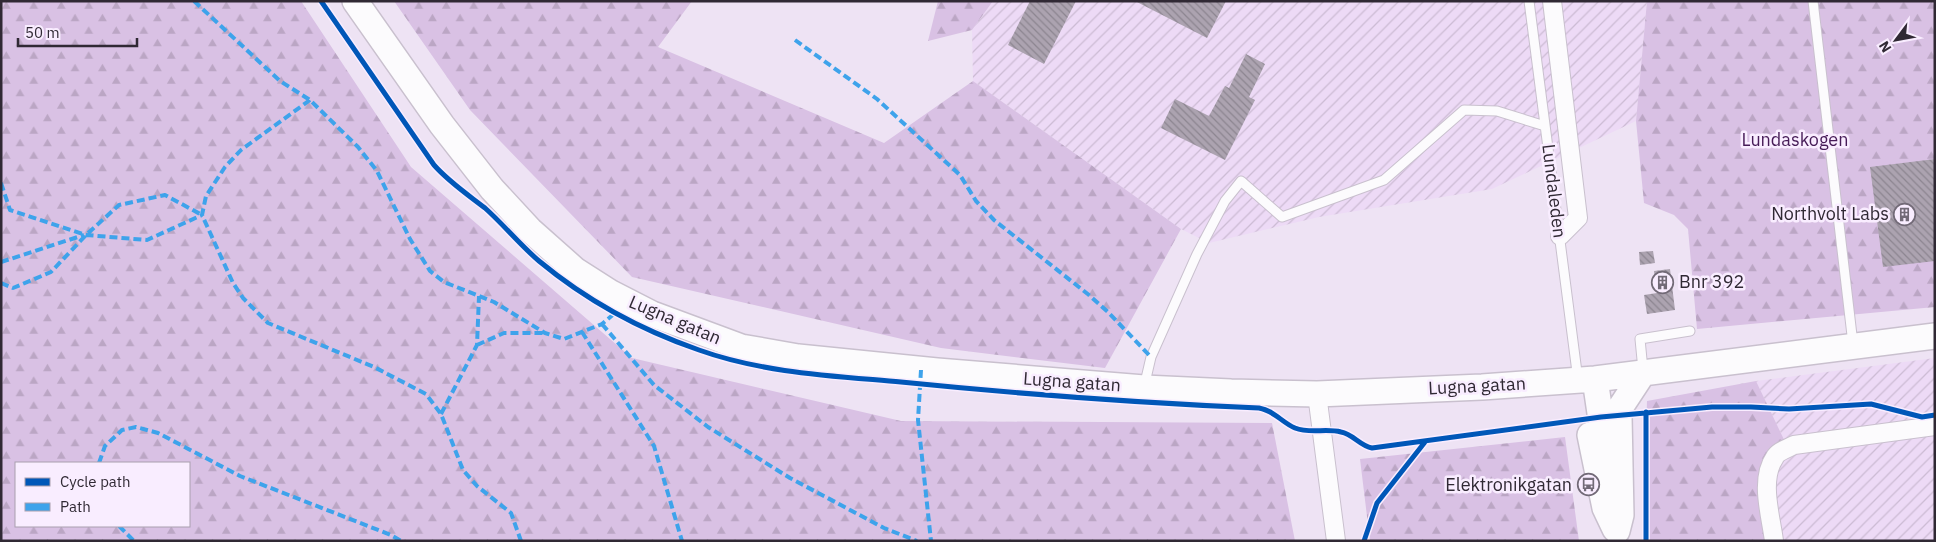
<svg xmlns="http://www.w3.org/2000/svg" width="1936" height="542" viewBox="0 0 1936 542" font-family="'IBM Plex Sans',sans-serif">
	<defs>
		<pattern id="industrial-furrows" width="10" height="10" patternUnits="userSpaceOnUse" patternTransform="scale(1.25)"><rect width="10" height="10" fill="#eddaf6"/><path d="M-1 1l2-2M0 10L10 0M9 11l2-2" fill="none" stroke="#ccbbd4"/></pattern>
		<pattern id="forest-firs" width="22" height="20" patternUnits="userSpaceOnUse" patternTransform="scale(1.25)"><rect width="22" height="20" fill="#d9c1e4"/><path d="M5 1l3.5 6h-7zM16 11l3.5 6h-7z" fill="#bba6c4"/></pattern>
		<pattern id="building-back-hatch" width="6" height="6" patternUnits="userSpaceOnUse" patternTransform="scale(1.25)"><rect width="6" height="6" fill="#aca3b0"/><path d="M-1 5l2 2M0 0l6 6M5-1l2 2" fill="none" stroke="#8c8590"/></pattern>
	</defs>
	<rect width="100%" height="100%" fill="#eee3f4"/>
	<path fill="url(#industrial-furrows)" d="M993 1H1647L1636 121 1492 189 1319 217 1209 243 1181 229 973 81 972 30Z
		M1935 358V541H1771L1764 483 1788 448 1756 381Z"/>
	<path fill="url(#forest-firs)" fill-rule="evenodd" d="M1 1H301L411 167 632 358 901 421 1272 423 1295 541H1ZM16 463H189V526H16Z
		M394 1H692L658 47 884 143 973 81 1181 229 1105 368 941 348 632 277 470 110Z
		M938 1H993L972 30 928 41Z
		M1647 1H1935V307L1697 329 1688 229 1674 215 1644 203 1636 121Z
		M1756 381 1788 448 1773 461 1771 541H1648L1645 462 1647 401Z
		M1565 437 1579 541H1370L1360 459Z"/>
	<path fill="url(#building-back-hatch)" d="M1030 1H1076L1044 64 1008 45Z
		M1135 1H1226L1207 38Z
		M1246 54 1265 64 1249 97 1255 100 1225 160 1161 128 1175 99 1209 116 1225 86 1229 88Z
		M1935 159V261L1883 267 1870 167Z
		M1653 251 1655 263 1640 265 1639 252Z
		M1670 269 1675 310 1647 314 1644 295 1657 293 1654 271Z"/>
	<g fill="none" stroke-linecap="round" stroke-linejoin="round">
		<defs>
			<path id="service" d="M1529 1 1578 380
				M1813 1 1853 344
				M1643 370 1640 339 1690 331
				M1144 387 1151 357 1197 254 1225 201 1241 181 1282 217 1384 180 1464 110 1497 111 1545 126"/>
			<path id="minor" d="M1552 1 1578 218 1560 236
				M1317 394 1336 541
				M1774 541C1771 516 1759 480 1775 457 1778 451 1789 448 1794 445L1935 426"/>
			<path id="secondary" d="M355 1 442 125 492 189 530 230 575 270 611 293 652 314 741 347 798 357 937 371 1144 388 1231 392 1317 394 1482 387 1595 379 1935 336
				M1595 379 1606 454
				M1590 435 1605 508 1615 529
				M1617 531 1621 515 1619 416 1620 408 1643 373"/>
		</defs>
		<use href="#service" stroke="#c9c0ce" stroke-width="11"/>
		<use href="#minor" stroke="#c9c0ce" stroke-width="20"/>
		<use href="#secondary" stroke="#c9c0ce" stroke-width="28"/>
		<use href="#service" stroke="#fcfbfd" stroke-width="9"/>
		<use href="#minor" stroke="#fcfbfd" stroke-width="18"/>
		<use href="#secondary" stroke="#fcfbfd" stroke-width="25"/>
		<path stroke="#3ea3eb" stroke-width="4" stroke-dasharray="8 4" stroke-linecap="butt" d="M194 1 280 81 310 100 358 147 377 171 410 239 430 271 444 282 494 302 545 333 564 339 602 324 615 313
			M795 40 877 99 960 175 976 201 994 220 1089 295 1108 312 1151 357
			M310 100 241 150 225 167 206 196 202 215 233 283 243 298 268 323 374 367 426 394 441 414 463 470 477 486 511 513 521 541
			M1 183 10 210 86 235 147 240 202 215
			M1 262 84 235
			M1 283 13 288 51 272 86 235 119 205 165 195 202 215
			M602 324 654 385 708 427 790 478 884 528 917 541
			M582 332 654 446 682 541
			M477 345 504 333H545
			M921 370 918 420 931 541
			M441 414 477 345 479 296
			M99 463 105 446 122 430 136 427 158 433 240 476 391 535 401 541
			M119 526 134 541"/>
		<defs>
			<path id="cycleway" d="M321 1 434 165C449 182 467 194 485 208 504 225 520 245 539 261 586 300 641 330 699 350 763 373 834 376 901 382 1020 394 1139 403 1259 408 1275 411 1281 422 1295 428 1310 434 1326 428 1341 432 1353 434 1360 446 1372 448L1601 417 1712 407H1751L1789 409 1871 404 1922 417 1935 415
				M1646 412V541
				M1364 541 1377 503 1425 442"/>
		</defs>
		<use href="#cycleway" stroke="#f9edff" stroke-width="8"/>
		<use href="#cycleway" stroke="#0057b8" stroke-width="5"/>
	</g>
	<defs>
		<symbol id="building-ring" viewBox="-11 -11 22 22"><circle r="9.5" fill="#f9edff" stroke="#726a77" stroke-width="1.5"/><path d="M-4-6H4V6H1V3H-1V6H-4ZM-2.5-4.3h1.7v1.8h-1.7ZM.8-4.3h1.7v1.8H.8ZM-2.5-1h1.7V.8h-1.7ZM.8-1h1.7V.8H.8Z" fill="#726a77"/></symbol>
		<symbol id="bus-ring" viewBox="-11 -11 22 22"><circle r="9.5" fill="#f9edff" stroke="#726a77" stroke-width="1.5"/><path d="M-5-6H5V4H4V6H2V4H-2V6H-4V4H-5ZM-3.5-4V0h7V-4ZM-3.5 1.2v1.5H-2V1.2ZM2 1.2v1.5H3.5V1.2Z" fill="#726a77"/></symbol>
	</defs>
	<g fill-rule="evenodd">
		<use href="#building-ring" x="1892" y="202" width="25" height="25"/>
		<use href="#building-ring" x="1650" y="270" width="25" height="25"/>
		<use href="#bus-ring" x="1576" y="472" width="25" height="25"/>
	</g>
	<g text-anchor="middle" stroke-width="5" stroke-linejoin="round" paint-order="stroke">
		<g font-size="18" fill="#461b57" stroke="#f9edff">
			<text x="1795" y="146">Lundaskogen</text>
		</g>
		<g font-size="18" fill="#302934" stroke="#f9edff">
			<text transform="translate(1554 191) rotate(83)" y="6">Lundaleden</text>
			<text transform="translate(675 320) rotate(23)" y="6">Lugna gatan</text>
			<text transform="translate(1072 382) rotate(4)" y="6">Lugna gatan</text>
			<text transform="translate(1477 386) rotate(-3)" y="6">Lugna gatan</text>
		</g>
		<g font-size="18" fill="#302934" stroke="#f9edff" text-anchor="end">
			<text x="1889" y="220">Northvolt Labs</text>
			<text x="1679" y="288" text-anchor="start">Bnr 392</text>
			<text x="1572" y="491">Elektronikgatan</text>
		</g>
	</g>
	<rect width="1936" height="542" fill="none" stroke="#302934" stroke-width="5"/>
	<rect x="15" y="462" width="175" height="65" fill="#f9edff" stroke="#a99fae"/>
	<rect x="25" y="478" width="25" height="8" fill="#0057b8" stroke="#a99fae"/>
	<text x="60" y="487" font-size="15" fill="#302934">Cycle path</text>
	<rect x="25" y="503" width="25" height="8" fill="#3ea3eb" stroke="#a99fae"/>
	<text x="60" y="512" font-size="15" fill="#302934">Path</text>
	<g transform="translate(1896 40) rotate(238)" stroke="#f9edff" stroke-width="4" paint-order="stroke">
	<path d="M0-4L9 19L0 12L-9 19Z" fill="#302934"/>
	<text y="-8" font-size="14" font-weight="bold" text-anchor="middle" fill="#302934">N</text>
	</g>
	<path d="M18 38v8h119v-8" fill="none" stroke="#302934" stroke-width="2.5"/>
	<text x="25" y="38" font-size="15" fill="#302934" stroke="#f9edff" stroke-width="4" paint-order="stroke">50 m</text>
</svg>
